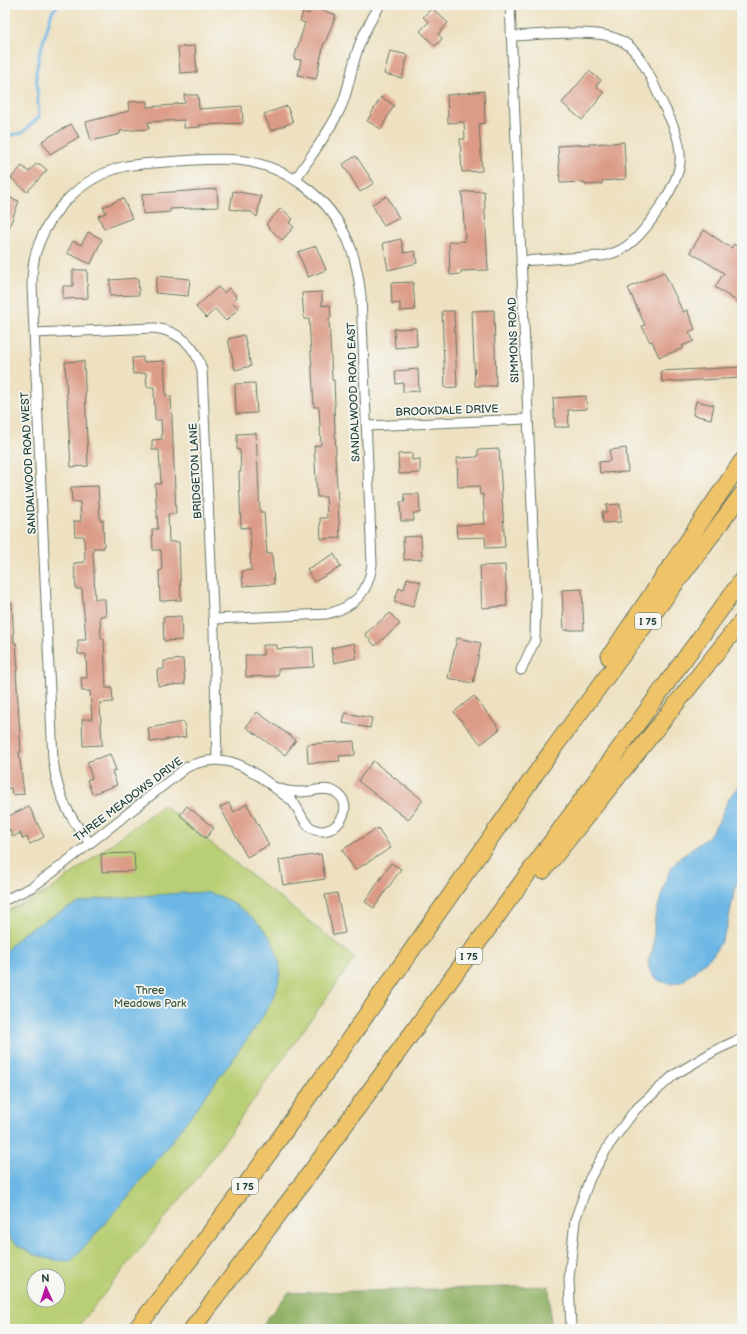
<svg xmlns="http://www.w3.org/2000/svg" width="747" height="1334" viewBox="0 0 747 1334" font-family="'Balsamiq Sans',sans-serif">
	<rect width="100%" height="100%" fill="#f6f6f2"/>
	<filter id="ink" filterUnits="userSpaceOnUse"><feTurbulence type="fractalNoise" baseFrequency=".025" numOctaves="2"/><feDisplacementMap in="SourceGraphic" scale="8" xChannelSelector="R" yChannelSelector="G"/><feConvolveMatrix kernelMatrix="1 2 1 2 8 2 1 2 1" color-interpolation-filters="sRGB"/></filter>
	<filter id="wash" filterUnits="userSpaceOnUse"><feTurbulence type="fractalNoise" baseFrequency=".012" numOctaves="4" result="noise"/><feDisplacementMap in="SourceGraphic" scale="16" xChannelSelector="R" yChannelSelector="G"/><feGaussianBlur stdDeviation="0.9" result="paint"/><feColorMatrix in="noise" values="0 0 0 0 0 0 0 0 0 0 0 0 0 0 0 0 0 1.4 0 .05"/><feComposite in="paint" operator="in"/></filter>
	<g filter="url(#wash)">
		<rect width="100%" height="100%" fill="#eee1c1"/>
		<path fill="#b9cf74" stroke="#6c8654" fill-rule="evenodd" d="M163 805 355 958 202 1172 76 1329H5V912L49 891ZM34 1276H58V1300H34Z"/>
		<path fill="#92b266" stroke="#58784d" d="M549 1286 551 1329H259L288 1293Z"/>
		<path fill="#6cb7e5" stroke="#467a8c" d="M742 782V873L735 888 726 932 714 954 683 981 672 984 660 981 652 975 649 968 648 961 653 949 655 917 667 877 672 867 680 858 708 837 719 821 729 798Z
			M183 893C191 893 200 892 208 893 228 896 261 921 271 939 275 947 281 962 280 971 280 993 258 1025 245 1042 190 1117 136 1193 71 1261 53 1262 30 1255 15 1243 9 1239 6 1231 5 1224V953L12 944 22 934 58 913 79 903 99 899Z"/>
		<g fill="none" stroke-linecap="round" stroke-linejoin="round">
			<path stroke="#6cb7e5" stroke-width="3" d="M5 136 22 133 39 117 36 72 40 52 52 12 58 5"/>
		</g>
		<g id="blocks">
			<path fill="#dc9b87" d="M312 7 336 15 325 43H324L316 79 298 75 301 60 294 59 305 23 300 21 303 12 309 14Z
				M432 8 448 23 438 34 442 39 435 46 420 31 429 22 423 17Z
				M195 46 197 72 180 73 178 47Z
				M390 51 408 55 402 78 384 74Z
				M589 71 601 80 596 86 604 93 582 120 562 103Z
				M484 91 485 123 479 124 482 171 462 172 460 139H465L464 122 448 123 447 95Z
				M184 95H198L199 109 242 106 243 123 199 125 200 127 184 128V120L148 122 149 129 120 131V134L91 141 86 122 129 111 128 102 147 101V107L174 105V104L185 103Z
				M381 97 394 105 381 129 367 121Z
				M287 106 293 122 271 131 264 114Z
				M71 124 79 137 50 154 42 141Z
				M624 142 626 179 602 181V184L585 185V182L560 183 558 146Z
				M356 156 374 183 360 192 343 164Z
				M36 164H40L47 170 27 192 11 178 22 166 29 172Z
				M217 189 218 207 170 209V212L143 214 142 194Z
				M233 191 261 196 257 217 250 211V212L230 209Z
				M484 191 488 270 461 271V274L450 275 449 242 465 241 462 192Z
				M5 196 19 201 6 236H5Z
				M387 196 399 218 384 226 372 204Z
				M123 198 132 218 104 229 98 216 106 213 103 207Z
				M281 208 293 219 289 223 294 227 282 240 267 226V223Z
				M704 230 731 248 734 244 742 250V305L715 287 724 273 690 252Z
				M88 232 102 239 91 264 67 253 73 241 81 245Z
				M401 239 404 253 415 251 417 263 388 270 383 243Z
				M316 246 326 270 308 277 298 252Z
				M73 270H87L88 298 63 299V286H73Z
				M664 272 683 312 687 310 695 329 689 332 694 341 682 346 684 348 659 357 652 341 650 342 642 326 645 325 628 288Z
				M157 276 190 279 188 296 155 293Z
				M138 278 139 295 110 296V280Z
				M413 282 415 310 400 311V303L392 304 391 283Z
				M218 287 224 293 229 288 237 297 232 302 239 308 226 321 215 309 206 318 196 307Z
				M322 292V306L330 305 331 318H329L332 380H334L335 406H334L336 454H335L340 538 321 539 320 518H327L326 497H317L314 446 321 445 319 407H314L309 319H304L302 293Z
				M494 310 496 386H475L472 311Z
				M442 311H454L457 387 445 388Z
				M416 328 417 346 395 348 394 329Z
				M244 335 251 366 235 370 228 339Z
				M143 357V362L164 361 166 396H171L176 514H168L169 542H179L181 600 160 601 159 571 162 570 161 550H153L152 529H158L155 484H161L159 450H152V440L162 439 161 420H155L154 387H147L146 373 133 374 132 358Z
				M84 361 88 466 71 467 65 362Z
				M742 367V378L662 382 661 371Z
				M418 369 419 391 403 392V383L396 384 395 371Z
				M255 383 257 413 236 414 235 384Z
				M586 396 587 409 568 410 569 427H555L553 398Z
				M696 401 714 405 711 419 693 415Z
				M256 433 260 512H264L267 554 272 553 274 584 243 586 242 571 251 570 250 554H251L250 527 241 528 239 472H241L240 450H237V434Z
				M626 448 628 472 600 473 599 462 610 461V450Z
				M499 449 505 547 486 548 485 537 457 538 456 525 485 524 483 494 480 495 479 486 458 487 457 458 478 457V450Z
				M412 453V460L420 459V473L399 474 398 454Z
				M98 486 100 520H103L104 548H93L95 599H105L106 616H100L101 639H104L106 688H112L113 702 100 703 102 745 83 746 82 719H92L90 691H82L81 678H87L86 654H78V640H86L82 589H76L74 563 85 562 84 536H75L74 521H81L80 502H72L71 487Z
				M404 494H419L420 513H413L414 521H401L400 502H405Z
				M620 504 621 522 603 523 602 512H607L606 505Z
				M421 536 422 559 404 560 403 537Z
				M334 554 341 567 314 582 307 569Z
				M505 565 507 606 482 608 480 566Z
				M407 578 421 582 413 607 394 602 399 588 404 589Z
				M582 589 584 630H564L562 590Z
				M5 603H12L14 643H16L18 670H16L21 752H19L24 794 12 795 11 788H5Z
				M390 613 400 624 375 646 365 634Z
				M181 616 182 640 164 641 163 617Z
				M457 638 481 643 473 683 448 678Z
				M354 643 357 658 334 663 331 648Z
				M263 645H277V649L313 647 314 667 278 669V676L246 677 245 655H263Z
				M183 659 185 684 158 686 157 670 164 669V661Z
				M474 696 500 729 481 744 454 712Z
				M257 712 296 740 285 755 246 727Z
				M345 713 372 718 370 728 343 723Z
				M184 722 186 737 150 742 148 728Z
				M354 741 355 755 339 756 340 761 308 763 307 744Z
				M110 754 116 770 112 771 117 785 92 794 87 780 92 778 87 762Z
				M373 761 423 800 408 820 358 781Z
				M229 803 234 812 247 804 269 845 247 857 220 807Z
				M29 806 44 837 30 844 27 837 23 839 20 833 13 837 5 820V818Z
				M187 806 214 828 206 838 180 815Z
				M378 828 391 848 355 870 342 850Z
				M134 853 135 871 102 872 101 854Z
				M321 854 325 879 283 885 279 860Z
				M391 863 401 869 374 908 365 902Z
				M337 893 345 933 333 935 325 895Z"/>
		</g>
	</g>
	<g filter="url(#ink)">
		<use href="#blocks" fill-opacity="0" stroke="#677665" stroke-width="1"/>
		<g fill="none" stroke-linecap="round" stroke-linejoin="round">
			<defs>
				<path id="minor" d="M510 5 536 598 535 640 521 670
					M511 36C537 35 595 28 617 39 625 42 633 48 638 56 647 68 653 82 659 96 669 117 682 138 680 162 678 185 649 227 632 242 623 250 613 254 602 256L521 261
					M295 180C310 157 331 130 342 105 349 88 351 69 357 52 362 35 371 20 380 5
					M34 333 155 328C180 332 196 346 202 370L214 631 217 760
					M367 426 528 419
					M89 842C67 814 58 796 53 760L32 285C32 273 33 262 36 252 49 210 83 176 126 166 143 163 161 163 178 161 198 160 218 158 238 160 286 165 331 198 349 243 356 260 359 278 361 296L372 564C369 592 355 607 327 614L214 619
					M5 900 32 887 52 873 187 767C233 747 256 775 291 800 299 807 301 820 310 827 334 843 359 805 335 792 324 786 313 792 301 792 291 792 281 790 272 786
					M571 1329 569 1279 575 1220 590 1178 609 1145 635 1110 674 1075 716 1050 742 1038"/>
				<path id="motorway" d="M609 657 742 461
					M543 871 742 621
					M136 1329 195 1253 270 1152 553 749 742 494
					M192 1329 310 1173 742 580"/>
			</defs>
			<use href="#minor" stroke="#677665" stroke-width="11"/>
			<use href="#motorway" stroke="#677665" stroke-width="18"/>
			<use href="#minor" stroke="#fff" stroke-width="9"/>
			<use href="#motorway" stroke="#efc469" stroke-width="16"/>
		</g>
	</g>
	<g text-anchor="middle" stroke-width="3.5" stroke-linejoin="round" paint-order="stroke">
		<g fill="#f6f6f2" stroke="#60746d" stroke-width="1">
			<rect x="635" y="613" width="26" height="16" rx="3"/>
			<rect x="456" y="948" width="26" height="16" rx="3"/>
			<rect x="232" y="1178" width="26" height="16" rx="3"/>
		</g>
		<g font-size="10" font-weight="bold" fill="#1f3d34">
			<text x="648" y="625">I 75</text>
			<text x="469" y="960">I 75</text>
			<text x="245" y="1190">I 75</text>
		</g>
		<g font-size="11" fill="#1f3d34" stroke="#f6f6f2">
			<text transform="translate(513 340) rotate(-92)" y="4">SIMMONS ROAD</text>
			<text transform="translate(353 392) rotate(-92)" y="4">SANDALWOOD ROAD EAST</text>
			<text transform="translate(447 410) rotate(-2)" y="4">BROOKDALE DRIVE</text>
			<text transform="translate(28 463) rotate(-93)" y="4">SANDALWOOD ROAD WEST</text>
			<text transform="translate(195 471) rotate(-93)" y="4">BRIDGETON LANE</text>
			<text transform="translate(128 799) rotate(-37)" y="4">THREE MEADOWS DRIVE</text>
		</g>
		<g font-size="11" fill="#3e5a41" stroke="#f6f6f2">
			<text x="150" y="994">Three<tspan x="150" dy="13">Meadows Park</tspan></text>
		</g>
	</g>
	<rect width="747" height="1334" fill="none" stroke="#f6f6f2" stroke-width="20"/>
	<g transform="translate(46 1288) rotate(357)"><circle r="19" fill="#f6f6f2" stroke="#a0aca6"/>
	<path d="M0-3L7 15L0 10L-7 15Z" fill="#b5179e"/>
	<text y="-6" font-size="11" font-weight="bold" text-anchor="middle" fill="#1f3d34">N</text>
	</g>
</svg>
